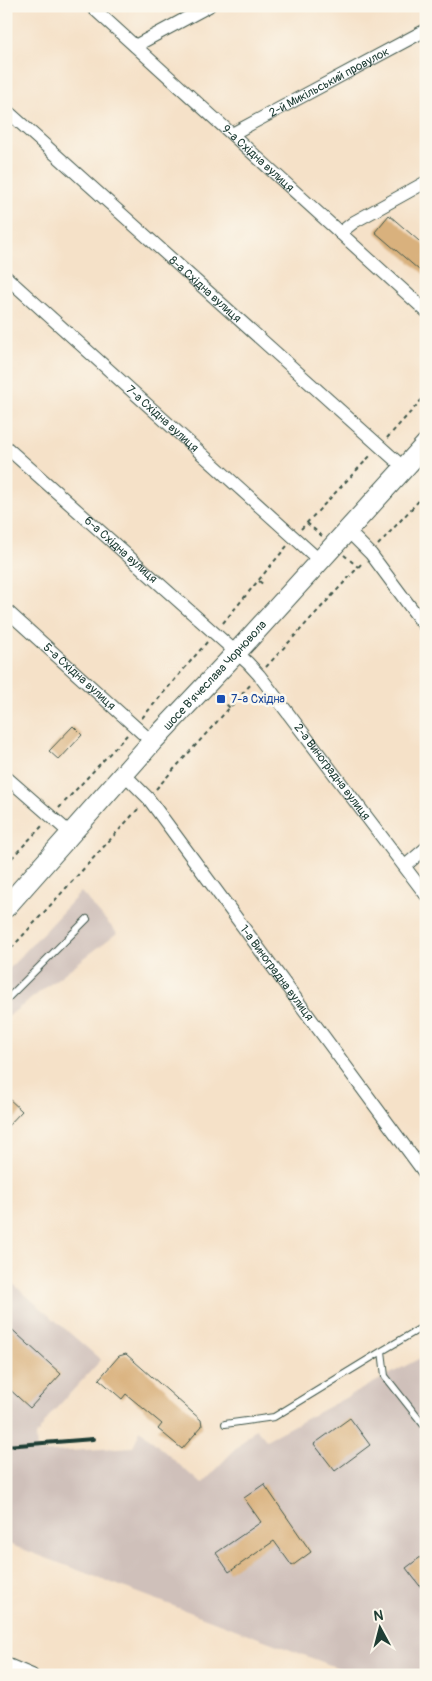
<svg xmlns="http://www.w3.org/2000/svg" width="432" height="1681" viewBox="0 0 432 1681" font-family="Pangolin,sans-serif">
	<rect width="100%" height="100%" fill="#fbf7ec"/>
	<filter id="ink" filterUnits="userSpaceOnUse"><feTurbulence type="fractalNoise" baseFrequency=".02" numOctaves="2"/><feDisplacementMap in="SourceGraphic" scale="10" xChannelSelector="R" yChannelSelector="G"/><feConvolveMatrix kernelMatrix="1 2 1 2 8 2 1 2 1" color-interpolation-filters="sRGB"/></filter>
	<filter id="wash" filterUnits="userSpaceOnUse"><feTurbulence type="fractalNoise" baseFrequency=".0096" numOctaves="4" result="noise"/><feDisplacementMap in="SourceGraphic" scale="20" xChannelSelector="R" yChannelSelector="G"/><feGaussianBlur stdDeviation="1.12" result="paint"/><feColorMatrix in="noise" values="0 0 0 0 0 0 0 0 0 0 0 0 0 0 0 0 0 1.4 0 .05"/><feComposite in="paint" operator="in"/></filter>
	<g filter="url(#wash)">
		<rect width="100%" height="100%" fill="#f5e1c8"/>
		<path fill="#cfc0ba" d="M81 892 117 933 6 1018V972Z
			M6 1278 101 1360 51 1414 36 1436 37 1453 133 1447 140 1430 201 1484 256 1428 266 1440 426 1355V1675H357L6 1543Z"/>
		<g id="blocks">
			<path fill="#d9b17d" d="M389 215 426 247V276L375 232Z
				M73 726 82 735 59 760 49 751Z
				M6 1096 22 1111 6 1128Z
				M6 1324 61 1374 30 1408 6 1386Z
				M126 1354 201 1420 202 1426 182 1449 158 1429 162 1424 126 1394 122 1399 99 1379 119 1356Z
				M350 1418 370 1445 335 1471 314 1444Z
				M264 1484 311 1552 292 1566 274 1541 229 1572 216 1553 261 1522 244 1498Z
				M426 1553V1594L406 1568Z"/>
		</g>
	</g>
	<g filter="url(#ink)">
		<use href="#blocks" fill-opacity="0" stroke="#3f564a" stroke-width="1"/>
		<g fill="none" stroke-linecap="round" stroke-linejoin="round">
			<defs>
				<path id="lane" d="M6 1000 87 919
					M426 1325 382 1351 385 1376 426 1428
					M225 1424 274 1417 382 1351"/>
				<g id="street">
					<path id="s1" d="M91 6 426 311"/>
					<path d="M135 46 209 6"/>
					<path id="s2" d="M6 110 404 468"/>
					<path id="s3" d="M232 134 426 30"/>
					<path d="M340 233 354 222 426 182"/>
					<path id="s4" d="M6 277 319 560"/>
					<path id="s5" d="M6 447 248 663 259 675 426 895"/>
					<path d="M347 530 371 554 426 628"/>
					<path id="s6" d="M6 610 152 742"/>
					<path id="s7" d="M124 774 148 798 426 1175"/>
					<path d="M6 777 71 834"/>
					<path d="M405 866 426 848"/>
					<path d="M6 1664 32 1675"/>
				</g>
				<g id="primary">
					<path id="s8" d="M6 907 152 742 236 653 426 444"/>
				</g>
			</defs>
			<use href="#lane" stroke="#3f564a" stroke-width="8"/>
			<use href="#street" stroke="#3f564a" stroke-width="14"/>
			<use href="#primary" stroke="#3f564a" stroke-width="22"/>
			<path stroke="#3f564a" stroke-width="2" stroke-dasharray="4 4" stroke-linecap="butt" d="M387 438 426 395
				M307 523 322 536
				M301 529 372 454
				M378 545 426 493
				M344 555 358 567
				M259 581 264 585
				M223 623 287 546
				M266 667 363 562
				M221 699 230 708
				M142 718 207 642
				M156 789 252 683
				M59 808 127 735
				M6 864 44 824
				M6 954 139 808"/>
			<use href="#lane" stroke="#fff" stroke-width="6"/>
			<use href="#street" stroke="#fff" stroke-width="12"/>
			<use href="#primary" stroke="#fff" stroke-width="20"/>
			<path stroke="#1f3d34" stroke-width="4" d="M6 1446 93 1439"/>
		</g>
	</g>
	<rect fill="#1a4fb4" stroke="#fbf7ec" stroke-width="2" x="216" y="694" width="10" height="10" rx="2.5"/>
	<g text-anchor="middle" stroke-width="5" stroke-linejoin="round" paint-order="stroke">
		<g font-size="12" fill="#1f3d34" stroke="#fbf7ec">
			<text dy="4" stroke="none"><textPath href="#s3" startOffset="110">2-й Микільський провулок</textPath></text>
			<text dy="4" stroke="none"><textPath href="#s1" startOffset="226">9-а Східна вулиця</textPath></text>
			<text dy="4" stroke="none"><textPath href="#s2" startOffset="268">8-а Східна вулиця</textPath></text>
			<text dy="4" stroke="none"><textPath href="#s4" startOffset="211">7-а Східна вулиця</textPath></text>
			<text dy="4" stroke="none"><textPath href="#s5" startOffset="154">6-а Східна вулиця</textPath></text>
			<text dy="4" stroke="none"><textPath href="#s8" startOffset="312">шосе В'ячеслава Чорновола</textPath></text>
			<text dy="4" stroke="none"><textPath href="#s6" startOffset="99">5-а Східна вулиця</textPath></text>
			<text dy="4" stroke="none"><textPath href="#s5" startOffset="462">2-а Виноградна вулиця</textPath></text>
			<text dy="4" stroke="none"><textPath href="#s7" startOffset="251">1-а Виноградна вулиця</textPath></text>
		</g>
		<g font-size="12" fill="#164399" stroke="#fbf7ec" text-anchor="start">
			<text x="231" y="703">7-а Східна</text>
		</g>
	</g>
	<rect width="432" height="1681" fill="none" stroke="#fbf7ec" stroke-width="25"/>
	<g transform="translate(380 1628) rotate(353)" stroke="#fbf7ec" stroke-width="4" paint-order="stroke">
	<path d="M0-4L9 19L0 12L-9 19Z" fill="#1f3d34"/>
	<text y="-8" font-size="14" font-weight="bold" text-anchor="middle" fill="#1f3d34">N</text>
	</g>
</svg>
